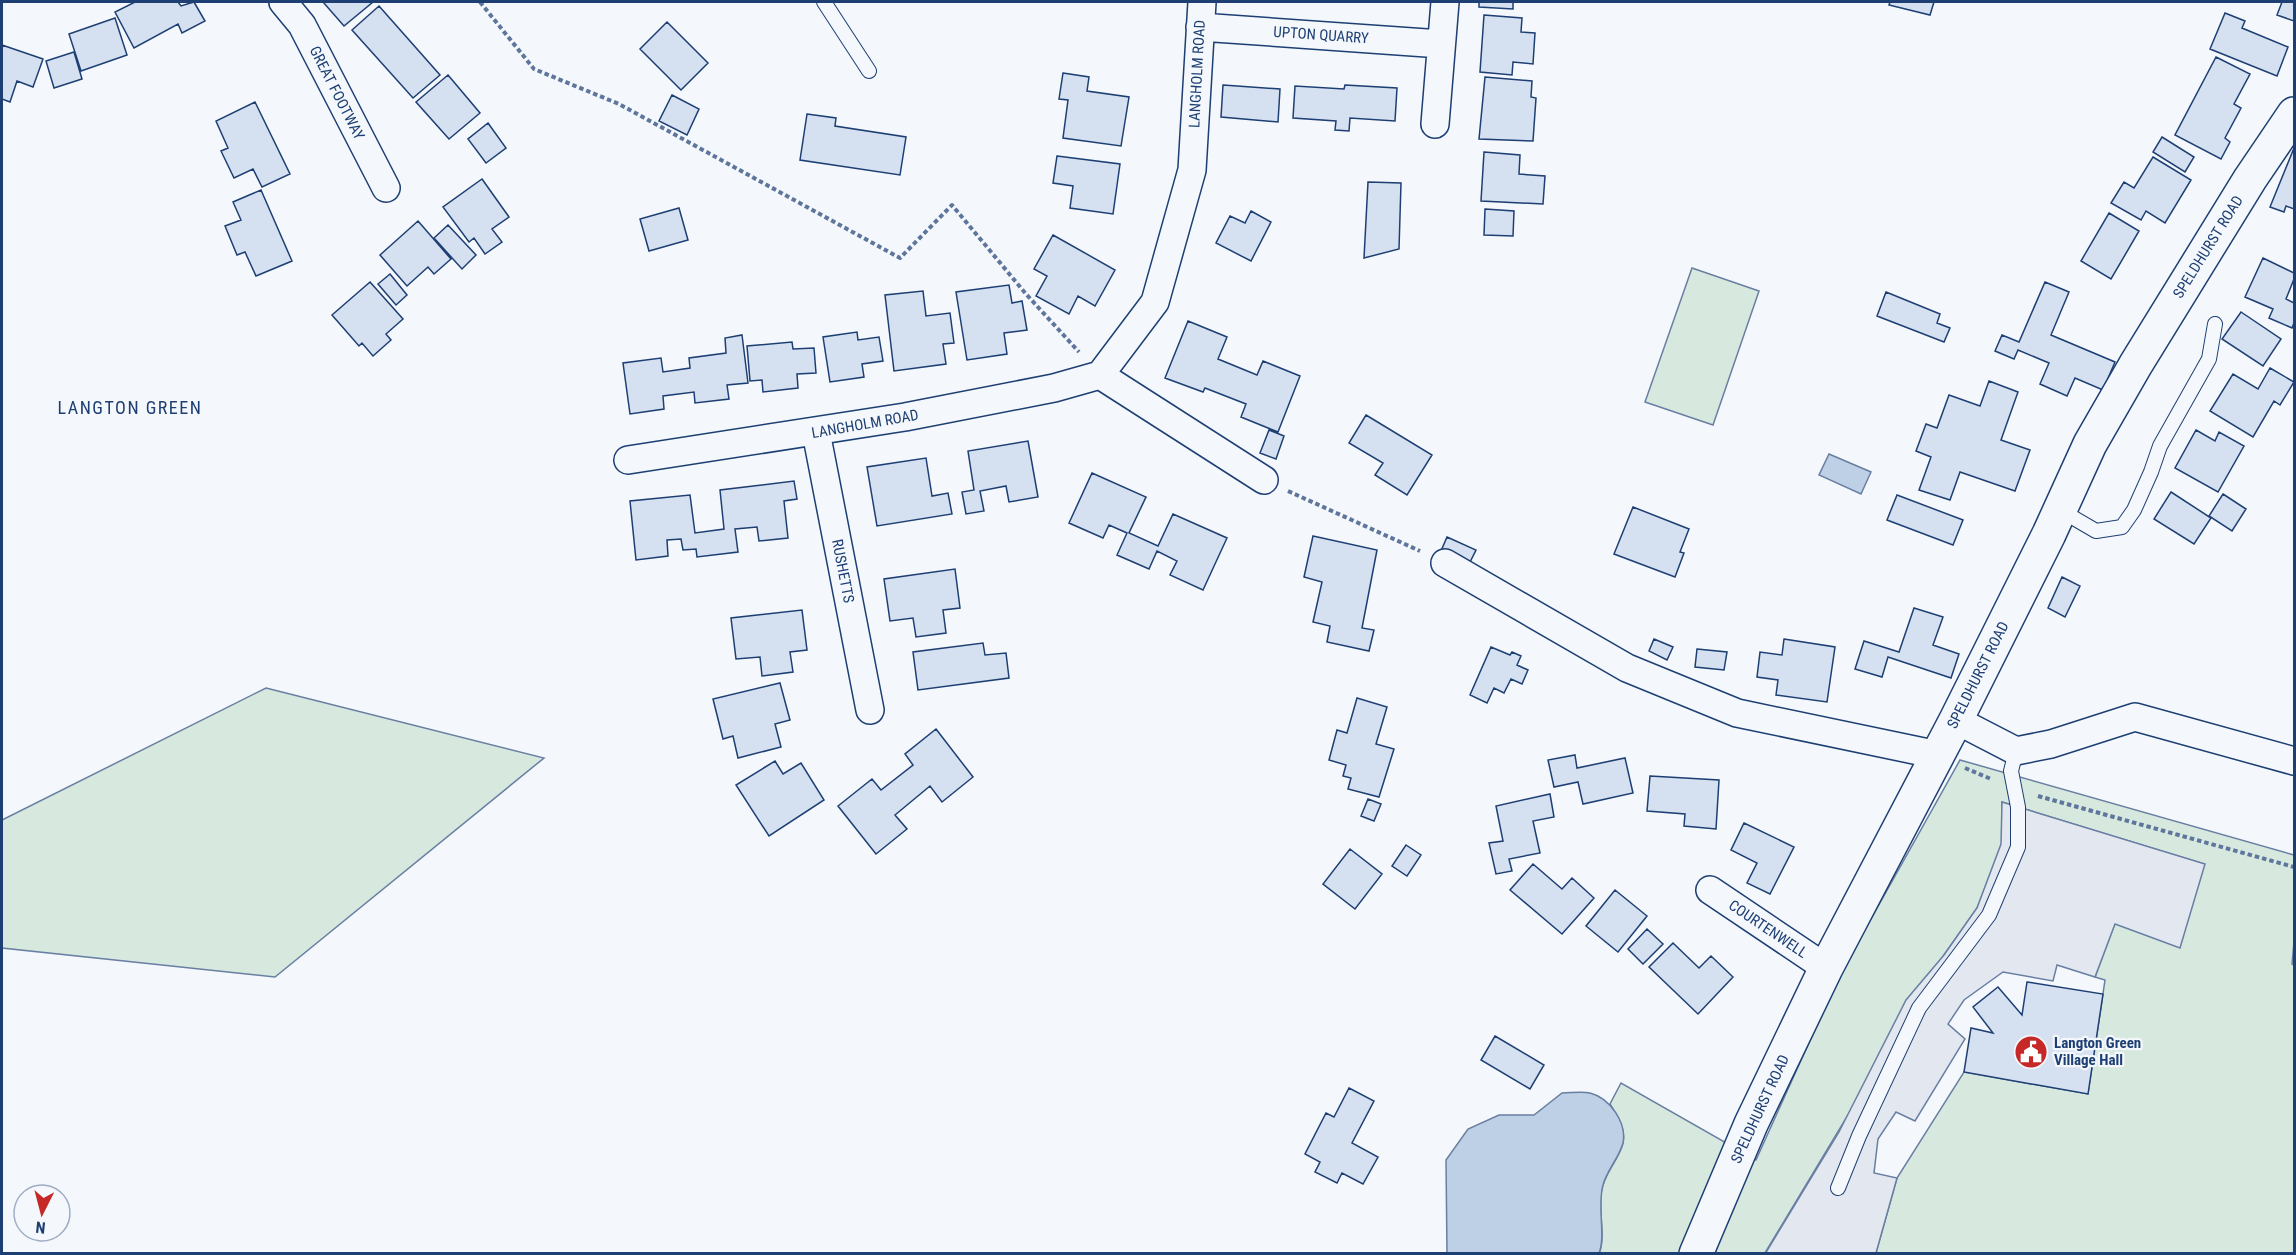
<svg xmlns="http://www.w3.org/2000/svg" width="2296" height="1255" viewBox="0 0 2296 1255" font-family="'Roboto Condensed',sans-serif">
	<rect width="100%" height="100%" fill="#f4f7fb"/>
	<path fill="#d7e8df" stroke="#687fa3" stroke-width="1.5" d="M1692 268 1759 291 1713 425 1645 402Z
		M266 688 544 758 275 977 2 948V820Z
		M1960 760 2294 855V942L2292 964 2294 965V1253H1876L1897 1178 1964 1072 2088 1094 2105 980 2095 977 2115 923 2204 864 2002 802V844L1977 908 1944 955 1765 1253 1599 1254C1607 1235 1596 1206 1603 1185 1607 1170 1620 1157 1623 1143 1626 1129 1617 1115 1610 1104L1621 1083 1756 1160 1839 976Z"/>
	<path fill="#e3e8f0" stroke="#687fa3" stroke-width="1.5" d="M2002 802 2205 864 2180 948 2115 924 2095 977 2057 965 2053 981 2003 972 1964 1000 1948 1024 1965 1039 1915 1121 1896 1112 1878 1139 1874 1173 1897 1178 1876 1253 1765 1254 1839 1132 1906 1000 1944 955 1977 908 2001 844Z"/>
	<path fill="#bed0e5" stroke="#687fa3" stroke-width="1.5" d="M1829 454 1871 472 1861 494 1819 475Z
		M1562 1093C1571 1093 1582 1091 1590 1093 1610 1098 1627 1123 1623 1143 1619 1158 1607 1170 1603 1185 1597 1205 1606 1237 1599 1253H1447L1446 1160 1468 1129 1499 1115H1534Z"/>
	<path fill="#d5e0f0" stroke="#1d3f73" stroke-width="1.5" d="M135 2H178L181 6 194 2 205 21 182 33 178 24 134 48 115 12Z
		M323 2H373L344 26Z
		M1479 2H1513V9L1479 7Z
		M1890 2H1934L1930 15 1889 5Z
		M2282 2H2294V21L2277 15Z
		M379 6 440 75 413 98 352 30Z
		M2225 13 2245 21 2242 28 2288 47 2277 76 2210 49Z
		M1484 15 1522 18 1521 32 1535 33 1533 64 1513 62 1512 75 1480 72Z
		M115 18 127 55 81 71 69 34Z
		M667 22 708 63 681 90 640 49Z
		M2 45 43 59 33 87 17 81 10 102 2 99Z
		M74 52 82 79 54 88 46 61Z
		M2216 57 2250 74 2234 104 2241 108 2225 138 2230 142 2221 159 2175 135Z
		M1063 73 1089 77 1087 91 1129 97 1121 146 1063 138 1068 100 1059 99Z
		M448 75 480 113 449 139 416 102Z
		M1485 77 1532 81 1531 97 1536 98 1533 141 1479 139Z
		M1223 85 1280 89 1278 122 1221 117Z
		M1345 85 1397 88 1395 121 1350 118 1349 131 1335 130 1336 121 1293 118 1295 86 1344 89Z
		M672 95 699 109 687 135 659 121Z
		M255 102 290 174 262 187 253 169 234 178 221 151 228 148 216 121Z
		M807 114 836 118 835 126 906 137 900 175 800 160Z
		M488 123 506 148 486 163 468 139Z
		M2162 137 2194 157 2185 172 2153 152Z
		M2294 148V209L2286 206 2284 212 2270 207Z
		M1484 152 1520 155 1519 174 1545 176 1543 204 1481 201Z
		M1057 156 1120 164 1113 214 1070 208 1073 186 1053 183Z
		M2153 157 2191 180 2165 223 2146 211 2141 220 2111 203 2124 182 2134 188Z
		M482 179 509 217 492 229 502 242 485 254 474 238 469 242 443 207Z
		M1368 182 1401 183 1399 249 1364 258Z
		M261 190 292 261 256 276 245 252 237 255 225 226 241 220 233 202Z
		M679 208 688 240 649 251 640 219Z
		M1485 209 1514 211 1513 236 1484 235Z
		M1251 211 1271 222 1251 261 1216 243 1230 216 1245 223Z
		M2109 213 2139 231 2111 279 2081 261Z
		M418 221 451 259 434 274 428 267 407 286 380 255Z
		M448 225 476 255 462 269 434 238Z
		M1053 235 1115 270 1095 306 1078 296 1069 314 1036 296 1047 276 1034 269Z
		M2263 258 2294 273V279L2286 299 2294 303V323L2292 328 2269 318 2273 309 2245 297Z
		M390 274 407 295 396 305 378 284Z
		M370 282 403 319 386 334 391 340 373 356 362 343 359 346 332 315Z
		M2045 282 2069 292 2051 335 2115 362 2103 390 2075 378 2067 396 2040 384 2049 363 2018 350 2014 359 1995 351 2002 335 2019 342Z
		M1009 285 1012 303 1022 301 1027 330 1004 333 1007 354 967 360 956 292Z
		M923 291 926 316 950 313 954 343 943 344 946 364 894 371 885 295Z
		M1886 292 1940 314 1937 323 1950 328 1944 342 1877 316Z
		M2241 312 2281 339 2263 366 2222 339Z
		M1188 321 1227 337 1218 359 1257 375 1263 361 1300 376 1278 432 1241 417 1246 404 1205 388 1203 392 1165 378Z
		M857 332 858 340 879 337 883 361 862 364 864 377 830 382 823 337Z
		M742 335 748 383 727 385 729 399 695 403 694 392 663 396 664 409 630 414 623 363 661 358 663 372 690 368 689 358 726 353 725 338Z
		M792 342 793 349 814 348 816 373 797 374 798 388 763 392 762 380 750 381 747 346Z
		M2270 368 2294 382 2280 405 2274 401 2253 437 2210 411 2233 374 2258 389Z
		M1989 381 2018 392 2001 440 2030 450 2015 491 1960 472 1950 500 1919 490 1931 457 1916 451 1926 424 1937 428 1949 395 1980 406Z
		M1366 415 1432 455 1407 495 1375 475 1383 463 1349 443Z
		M1269 430 1284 436 1276 459 1260 453Z
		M2196 430 2215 441 2219 432 2244 446 2218 492 2175 468Z
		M1028 441 1038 497 1009 502 1006 486 980 491 984 511 966 514 962 492 974 490 968 451Z
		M926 458 932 496 948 493 952 514 877 526 867 467Z
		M1092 473 1146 497 1129 533 1158 546 1173 514 1227 538 1203 590 1170 575 1177 561 1157 551 1149 569 1117 555 1127 533 1109 525 1103 538 1069 523Z
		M794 481 797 499 784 501 788 538 759 541 757 527 735 529 738 552 697 557 696 549 683 550 681 539 667 540 668 556 636 560 630 501 690 495 695 533 724 529 720 490Z
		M2171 492 2211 518 2194 544 2154 519Z
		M2223 494 2246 509 2232 531 2209 516Z
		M1897 495 1963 520 1953 545 1887 520Z
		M1633 507 1689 529 1680 552 1684 553 1675 577 1614 554Z
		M1313 536 1377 550 1362 628 1374 630 1369 651 1327 642 1330 626 1313 622 1322 582 1304 577Z
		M1447 537 1476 550 1469 564 1441 551Z
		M955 569 960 608 943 610 946 633 916 637 913 618 890 621 884 579Z
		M2062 577 2080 586 2065 617 2048 608Z
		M1914 608 1943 617 1933 645 1959 654 1951 678 1888 657 1882 677 1855 669 1864 641 1899 652Z
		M802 610 807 650 790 652 793 672 762 676 760 657 736 659 731 618Z
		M1654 639 1673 647 1667 660 1649 651Z
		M1784 639 1835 647 1827 702 1776 695 1778 680 1757 677 1760 652 1782 655Z
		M983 643 985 655 1006 653 1009 678 918 690 913 652Z
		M1491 647 1510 655 1512 652 1521 656 1517 665 1528 670 1522 684 1511 679 1504 693 1494 688 1487 703 1470 695Z
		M1697 649 1727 652 1724 670 1695 667Z
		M780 683 790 720 775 724 781 747 738 758 733 736 723 739 713 699Z
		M1357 698 1387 707 1376 744 1394 749 1379 797 1348 789 1351 778 1343 776 1346 765 1329 760 1337 730 1347 733Z
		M936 729 973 777 942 802 930 786 895 815 907 829 876 854 838 806 872 779 881 790 913 765 905 754Z
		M1575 755 1577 768 1625 758 1633 793 1583 804 1578 782 1554 787 1548 760Z
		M775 761 783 774 801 763 824 800 769 836 736 785Z
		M1650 776 1719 780 1716 829 1684 826 1685 814 1647 811Z
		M1550 794 1554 817 1533 821 1540 853 1509 859 1512 871 1496 874 1489 843 1503 841 1496 806Z
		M1368 799 1381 804 1374 821 1361 816Z
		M1744 823 1794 847 1770 894 1747 883 1757 863 1731 850Z
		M1406 845 1421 855 1407 876 1392 866Z
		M1350 849 1382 874 1355 909 1323 884Z
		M1533 864 1562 889 1572 878 1594 898 1562 934 1510 890Z
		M1615 890 1647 916 1618 952 1586 926Z
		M1647 929 1663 944 1643 964 1628 949Z
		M1673 943 1699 968 1711 956 1733 977 1698 1014 1649 967Z
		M2027 982 2103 994 2088 1094 1964 1072 1971 1028 1993 1033 1973 1007 1998 987 2022 1015Z
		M1495 1036 1544 1065 1530 1089 1481 1060Z
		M1349 1088 1374 1101 1352 1143 1378 1157 1363 1184 1342 1173 1337 1183 1315 1172 1320 1162 1305 1154 1326 1113 1334 1117Z"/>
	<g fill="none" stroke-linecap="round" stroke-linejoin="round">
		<defs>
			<path id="service" d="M824 2 869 71
				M2060 510 2096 531 2122 527 2134 510 2151 472 2160 446 2209 359 2215 324
				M1838 1188 1859 1136 1919 1008 1989 915 2018 847V807L2011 771 2016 751"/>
			<path id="minor" d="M283 2 302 25 386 188
				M1200 27 1441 44
				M1435 124 1445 2
				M1100 375 1264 480
				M816 432 870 710
				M628 460 905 417 1054 388 1100 375 1155 302 1192 170 1202 2
				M1445 563 1627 668 1737 713 1938 755
				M1956 720 2016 751 2051 744 2135 717 2294 761
				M1710 890 1826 968"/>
			<path id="tertiary" d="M1696 1254 1751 1124 1826 968 1956 720 2049 534 2090 444 2136 364 2250 179 2294 114"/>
		</defs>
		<use href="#service" stroke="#1d3f73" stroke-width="16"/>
		<use href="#minor" stroke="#1d3f73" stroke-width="30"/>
		<use href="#tertiary" stroke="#1d3f73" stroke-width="36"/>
		<path stroke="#5e769c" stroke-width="4" stroke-dasharray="4.5 3" stroke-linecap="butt" d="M480 2 534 69 619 104 900 258 952 205 1026 294 1079 352
			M1288 491 1420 551
			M1965 768 1991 779
			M2038 796 2294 867"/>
		<use href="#service" stroke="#f4f7fb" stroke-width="14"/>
		<use href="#minor" stroke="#f4f7fb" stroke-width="27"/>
		<use href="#tertiary" stroke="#f4f7fb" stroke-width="33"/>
	</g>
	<defs>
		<symbol id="civic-disc" viewBox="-11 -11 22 22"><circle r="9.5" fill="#c62828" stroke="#f4f7fb"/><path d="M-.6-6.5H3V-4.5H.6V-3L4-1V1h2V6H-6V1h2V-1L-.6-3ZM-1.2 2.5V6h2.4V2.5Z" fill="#fff"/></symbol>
	</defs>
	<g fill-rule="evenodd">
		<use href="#civic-disc" x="2012" y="1033" width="38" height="38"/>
	</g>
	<g text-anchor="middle" stroke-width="4.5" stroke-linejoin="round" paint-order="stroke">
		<g font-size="15" fill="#1d3f73" stroke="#f4f7fb">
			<text transform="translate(1321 35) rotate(4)" y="5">UPTON QUARRY</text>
			<text transform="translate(1197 74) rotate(-87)" y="5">LANGHOLM ROAD</text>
			<text transform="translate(337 93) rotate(63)" y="5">GREAT FOOTWAY</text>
			<text transform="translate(2208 247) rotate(-58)" y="5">SPELDHURST ROAD</text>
			<text transform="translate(865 424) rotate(-10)" y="5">LANGHOLM ROAD</text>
			<text transform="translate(843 571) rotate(79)" y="5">RUSHETTS</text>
			<text transform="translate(1978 675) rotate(-63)" y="5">SPELDHURST ROAD</text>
			<text transform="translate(1768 929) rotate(34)" y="5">COURTENWELL</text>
			<text transform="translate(1760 1109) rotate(-65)" y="5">SPELDHURST ROAD</text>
		</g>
		<g font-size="15" font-weight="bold" fill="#1d3f73" stroke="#f4f7fb" text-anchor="start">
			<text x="2054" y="1048">Langton Green<tspan x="2054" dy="17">Village Hall</tspan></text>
		</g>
		<g font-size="18" letter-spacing="1.5" fill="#1d3f73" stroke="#f4f7fb">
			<text x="130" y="414">LANGTON GREEN</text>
		</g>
	</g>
	<rect width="2296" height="1255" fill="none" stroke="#1d3f73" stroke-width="6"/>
	<g transform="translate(42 1213) rotate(186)"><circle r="28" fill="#f4f7fb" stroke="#9eadc5" stroke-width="1.5"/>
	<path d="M0-4.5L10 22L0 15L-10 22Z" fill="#c62828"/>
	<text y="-9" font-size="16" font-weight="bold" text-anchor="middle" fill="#1d3f73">N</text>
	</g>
</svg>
